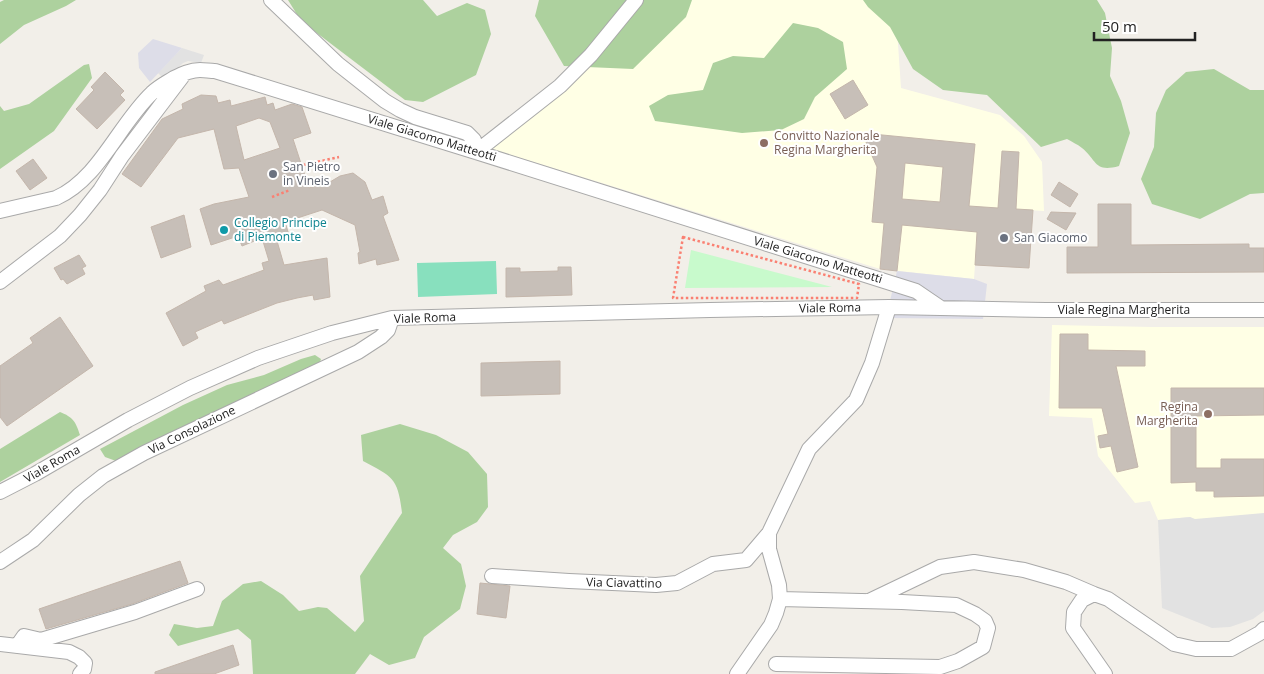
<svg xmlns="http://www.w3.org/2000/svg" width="1264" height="674" viewBox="0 0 1264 674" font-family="'Open Sans',sans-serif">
	<rect width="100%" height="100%" fill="#f2efe9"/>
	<path fill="#ffffe5" d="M641 0H895L901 88 1000 115 1024 136 1042 162 1044 211 979 207 974 279 880 269 492 149 575 76Z
		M1052 325 1153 327H1264V534L1215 531 1190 517 1158 520 1150 501 1135 503 1098 456 1092 418 1049 416Z"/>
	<path fill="#add19e" d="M4 0H76L66 6 24 25 0 44V2Z
		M288 0H423L437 16 467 3 485 10 491 34 476 75 423 102 405 100 301 21Z
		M539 0H692L686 17 633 69 564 66 535 16Z
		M863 0H1097L1105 13 1112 48 1110 76 1121 101 1130 133 1119 166C1094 173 1097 160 1082 148 1077 144 1072 142 1067 139L1041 147 987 95 943 90 913 69 890 27 868 7Z
		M793 23 818 28 843 42 847 69 815 97 804 119 781 130 742 133 655 121 649 106 668 95 703 90 713 63 733 56 764 58Z
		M89 64 92 78 54 131 0 169V106L4 111 29 104 84 65Z
		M1214 69 1250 90H1264V193L1250 194 1200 219 1152 204 1141 179 1154 147 1156 113 1166 90 1186 72Z
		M315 355 321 359 320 362 116 461 105 457 100 449 183 405 227 385 264 375 301 359Z
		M60 412C73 417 76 422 80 435L0 482V449Z
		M400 424 436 435 468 452 487 474 488 507 477 522 453 535 443 548 461 564 466 586 460 609 424 637 415 658 389 665 370 654 355 674H253L251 640 238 629 178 646 169 635 174 624 197 628 213 626 222 601 243 584 261 581 283 595 299 611 318 607 327 608 355 632 364 621 360 576 402 513C398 478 393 477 363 461L361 435Z"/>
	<path fill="#c8facc" d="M691 250 832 287 685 288Z"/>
	<path fill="#88e0be" d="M496 261 497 294 418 297 417 263Z"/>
	<path fill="#e2e2e2" d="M182 48 204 55 201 63 188 61 183 63 165 80 158 73Z
		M1264 513V611L1253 619 1230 627 1212 628 1162 608 1158 520 1190 517 1195 519Z"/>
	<path fill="#dddde8" d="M153 39 182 48 150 82 139 68 138 53Z
		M897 271 974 279 987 284 983 319 886 318Z"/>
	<path fill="#c7bfb8" stroke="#c4b6ab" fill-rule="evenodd" d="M105 72 124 91 120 95 125 100 97 129 76 109 94 90 91 87Z
		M853 80 868 105 845 119 830 94Z
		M201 95 216 96 218 103 230 100 231 106 265 97 267 105 273 103 275 110 292 104 302 107 311 133 293 139 309 188 330 182 340 176 353 173 365 182 372 200 383 196 388 213 383 216 399 260 377 265 376 259 359 264 358 253 360 252 355 225 322 210 285 222 289 235 277 241 284 265 327 258 330 297 314 300 313 295 297 298 277 303 224 324 222 320 195 332 198 338 183 346 166 313 206 291 204 286 219 280 223 285 264 270 262 263 269 261 262 238 242 246 238 236 211 245 200 209 214 204 249 197 239 168 224 169 214 129 178 138 141 187 122 174 162 119 183 109 182 104ZM259 118 270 122 280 148 244 160 236 126Z
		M862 133 975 144 969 206 998 208 1002 151 1019 152 1016 209 1033 210 1029 268 975 265 977 232 902 225 897 271 880 269 884 223 872 222 877 167ZM905 163 943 167 940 202 902 199Z
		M33 159 47 178 30 190 16 171Z
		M1059 182 1078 194 1070 207 1051 195Z
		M1098 204H1131V245L1249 244V248H1264V272L1067 273V247H1098Z
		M1051 212 1076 213 1066 230 1047 219Z
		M184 215 191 247 161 258 151 227Z
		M79 255 86 266 82 268 85 274 67 284 63 279 61 280 54 268Z
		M558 267H571L572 295 506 297V268H520V272L558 271Z
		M60 317 93 366 7 426 0 417V366L33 343 30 338Z
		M1060 334H1088V350L1145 351V366H1116L1138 467 1117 472 1111 446 1100 448 1098 436 1108 434 1102 408H1059Z
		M560 361V394L481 396V363Z
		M1171 388H1264V415L1196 416V468H1221V459H1264V496L1214 497V491H1196V482L1171 483Z
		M180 561 188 583 132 604 46 629 39 609Z
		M480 583 510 586 506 618 477 614Z
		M233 645 239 665 214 674H155V672Z"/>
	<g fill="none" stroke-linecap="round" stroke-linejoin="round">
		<defs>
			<path id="minor" d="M271 0 338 64 385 101 400 110 415 117 467 133 474 140 476 152 560 86 591 55 636 0
				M0 211 56 198C99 179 119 124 152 93 158 87 166 83 174 78 182 74 190 70 200 70 205 70 210 71 215 71L476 152 916 291 941 308
				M0 282 60 236 80 215 100 190 122 156 182 77
				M0 492 35 474 128 420 190 388 258 358 332 333 392 318 710 310 889 307 1046 310H1264
				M0 562 33 540 79 495 103 476 144 453 358 352 381 337 388 330 392 318
				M492 576 569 581 656 585 677 583 713 564 746 560 769 533
				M1094 594 1082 600 1074 612 1073 628 1105 674
				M871 600 940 567 974 562 1024 570 1066 582 1094 594 1108 599 1174 644 1196 649H1231L1260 633 1264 629
				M0 644 69 652 79 657 85 663 84 669 80 674
				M17 646 24 636 41 640 135 612 197 589
				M776 664 940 667 958 661 983 647 988 628 985 621 975 614 956 605 902 602 780 599
				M737 674 771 625 776 613 780 599 779 585 769 549V533L809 449 856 400 872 363 889 307"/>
		</defs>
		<use href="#minor" stroke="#a9a9a9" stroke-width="16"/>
		<path stroke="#fa8072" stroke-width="2.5" stroke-dasharray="2.5 2.5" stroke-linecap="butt" d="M303 165 339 157
			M272 197 290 190
			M683 237 859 284 857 298H673Z"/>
		<use href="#minor" stroke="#fff" stroke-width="14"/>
	</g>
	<g fill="#8d6e63" stroke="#fff" stroke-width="2">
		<circle cx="764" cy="143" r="5"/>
		<circle cx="1208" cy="414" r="5"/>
	</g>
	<g fill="#6b7280" stroke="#fff" stroke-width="2">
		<circle cx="273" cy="174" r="5"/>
		<circle cx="1004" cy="238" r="5"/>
	</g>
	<circle fill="#0f9aa8" stroke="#fff" stroke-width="2" cx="224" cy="230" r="5"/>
	<g text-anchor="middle" stroke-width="4" stroke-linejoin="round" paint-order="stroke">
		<g font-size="12" fill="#785e54" stroke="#fff" text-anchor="start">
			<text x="774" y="140">Convitto Nazionale<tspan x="774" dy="14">Regina Margherita</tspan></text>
			<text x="1198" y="411" text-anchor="end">Regina<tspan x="1198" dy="14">Margherita</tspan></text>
		</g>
		<g font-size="12" fill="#222" stroke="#fff">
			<text transform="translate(432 138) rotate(17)" y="4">Viale Giacomo Matteotti</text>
			<text transform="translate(818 260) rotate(17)" y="4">Viale Giacomo Matteotti</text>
			<text transform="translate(830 308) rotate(-1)" y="4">Viale Roma</text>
			<text x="1124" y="314">Viale Regina Margherita</text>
			<text transform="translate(425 318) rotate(-2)" y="4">Viale Roma</text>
			<text transform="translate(192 430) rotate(-26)" y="4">Via Consolazione</text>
			<text transform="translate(52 464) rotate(-30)" y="4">Viale Roma</text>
			<text transform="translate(624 583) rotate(1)" y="4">Via Ciavattino</text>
		</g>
		<g font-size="12" fill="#5b616d" stroke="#fff" text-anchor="start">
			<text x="283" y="171">San Pietro<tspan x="283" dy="14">in Vineis</tspan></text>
			<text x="1014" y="242">San Giacomo</text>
		</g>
		<g font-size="12" fill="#0d838f" stroke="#fff" text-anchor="start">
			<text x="234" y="227">Collegio Principe<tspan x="234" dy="14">di Piemonte</tspan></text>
		</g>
	</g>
	<path d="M1094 32v8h101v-8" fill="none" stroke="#222222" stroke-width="2.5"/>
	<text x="1102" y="32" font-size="15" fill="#222222" stroke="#ffffff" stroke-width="4" paint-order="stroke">50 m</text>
</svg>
